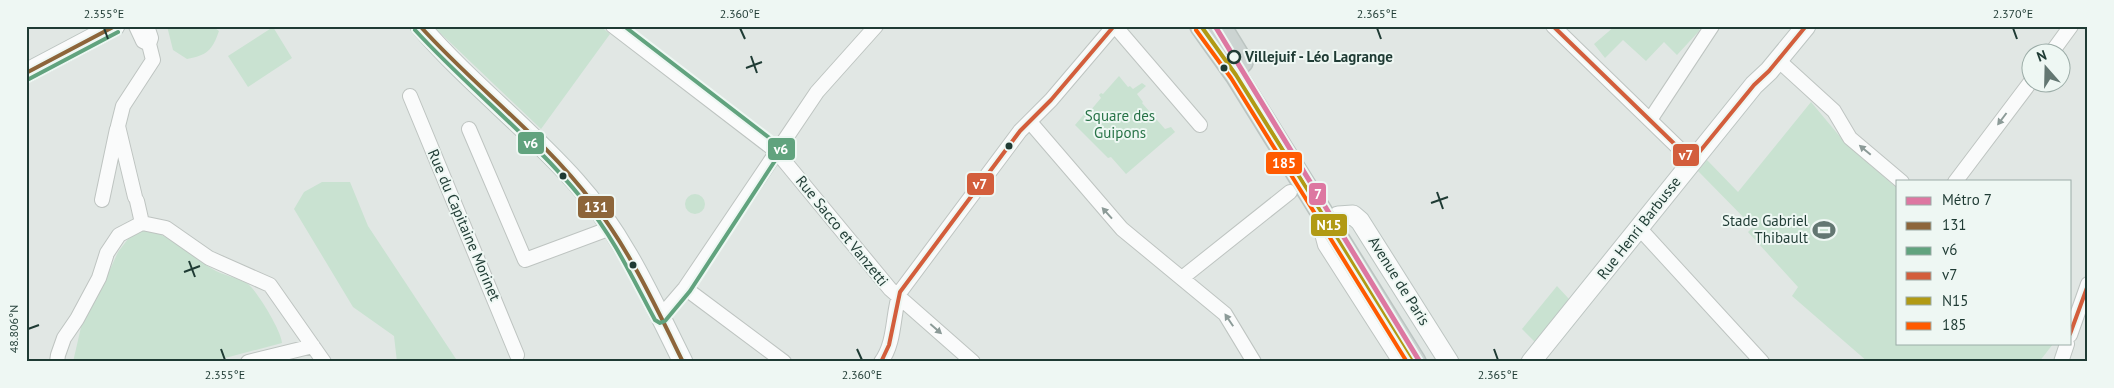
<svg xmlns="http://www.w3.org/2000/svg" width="2114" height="388" viewBox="0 0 2114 388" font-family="'PT Sans',sans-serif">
	<rect width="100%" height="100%" fill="#e1e7e4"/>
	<path fill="#c9e2d1" d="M167 26H212L219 31C212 51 207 55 187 59L173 50Z
		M433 26H600L610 34 541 129Z
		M1615 26H1695L1700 30 1677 55 1664 42 1646 61 1623 40 1605 58 1594 44Z
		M273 27 292 58 248 87 228 56Z
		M1119 76 1128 87 1130 86 1133 89 1142 83 1146 86 1137 94 1143 102 1142 103 1165 129 1171 127 1175 132 1126 174 1111 157 1108 158 1075 125 1086 112 1085 111 1087 109 1090 111 1101 98 1099 95 1101 93 1103 94Z
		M1811 102 1847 145 1898 189V344H2053L2039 362H1868L1792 296 1798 287 1748 232 1753 227 1698 171 1707 160 1738 192Z
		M322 182H350L368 226 458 362H397L394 336 353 307 294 209 304 192Z
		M685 204a10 10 0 1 1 20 0a10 10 0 1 1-20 0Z
		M145 228C170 235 192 258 216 271 226 276 239 278 248 284 257 291 282 332 282 343L210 362H73L87 301 101 289 118 252 131 235Z
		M1557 286 1569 299 1535 342 1522 329Z"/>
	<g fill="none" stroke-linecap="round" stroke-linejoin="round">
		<defs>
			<path id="street" d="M136 26 143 41 149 44
				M147 26 151 38 149 44
				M613 26 776 151 890 289 973 362
				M1115 26 1200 125
				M1553 26 1692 161
				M2052 52 2071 26
				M1778 60 1834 111 1850 138 1902 182
				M410 96 517 355
				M1650 120 1712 26
				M1030 122 1122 229 1225 314 1254 362
				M469 129 525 260 611 228
				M1955 182 2032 80
				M135 197 118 126 123 106 153 60 149 44
				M102 200 117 129
				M137 201 142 223
				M1328 223 1321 230 1325 245 1400 362
				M1640 229 1762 362
				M1182 278 1290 192
				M685 288 784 362
				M660 317 685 288 817 92 876 26
				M2070 335 2088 284
				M57 362 58 355 64 338 77 319 99 278 107 253 119 235 142 223 166 228 209 258 270 285 324 362
				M248 362 313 346
				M881 362C896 341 892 315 900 292L1020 131 1051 100 1114 26
				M2061 362 2067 344"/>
			<path id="secondary" d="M420 26C468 82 527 127 576 182 623 234 652 300 683 362
				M26 73 115 26
				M1338 216 1353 215 1360 221 1449 362
				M1531 362 1754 85 1769 71 1806 26"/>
			<path id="primary" d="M1201 26 1236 75 1415 362
				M1220 26 1242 62"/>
		</defs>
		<use href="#street" stroke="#bec4c1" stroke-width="16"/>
		<use href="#secondary" stroke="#bdc5c2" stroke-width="21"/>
		<use href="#primary" stroke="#bbc4c1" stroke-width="24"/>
		<use href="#street" stroke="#fafbfb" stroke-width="14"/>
		<use href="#secondary" stroke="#fafbfb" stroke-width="19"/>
		<use href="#primary" stroke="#ccd4d2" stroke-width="21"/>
		<defs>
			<path id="bus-1" d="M420 26C475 87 543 137 593 203 630 251 656 307 683 362
				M26 73 115 26"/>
			<path id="bus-2" d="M415 30C469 89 533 138 583 200 613 236 633 279 655 320L660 323 665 321 690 291 782 150 780 146 624 26
				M29 79 118 32"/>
			<path id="bus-3" d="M1553 26 1692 161 1754 85 1769 71 1806 26
				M2070 334 2088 285
				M881 362 889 345 900 292 1020 131 1051 100 1114 26"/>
			<path id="bus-4" d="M1201 26 1236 75 1415 362"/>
			<path id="bus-5" d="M1196 30 1231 78 1407 362"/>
		</defs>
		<use href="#bus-1" stroke="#eef7f3" stroke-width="8"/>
		<use href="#bus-2" stroke="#eef7f3" stroke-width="8"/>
		<use href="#bus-3" stroke="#eef7f3" stroke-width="8"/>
		<use href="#bus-4" stroke="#eef7f3" stroke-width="8"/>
		<use href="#bus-5" stroke="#eef7f3" stroke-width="8"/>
		<use href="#bus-1" stroke="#8d653a" stroke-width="4"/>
		<use href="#bus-2" stroke="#61a37e" stroke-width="4"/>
		<use href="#bus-3" stroke="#d35e3c" stroke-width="4"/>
		<use href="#bus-4" stroke="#b19a14" stroke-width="4"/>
		<use href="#bus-5" stroke="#ff5a00" stroke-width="4"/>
		<defs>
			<path id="metro-1" d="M1215 26 1420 362"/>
		</defs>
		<use href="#metro-1" stroke="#eef7f3" stroke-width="9"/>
		<use href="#metro-1" stroke="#dd77a1" stroke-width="5"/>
	</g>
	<defs><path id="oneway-solid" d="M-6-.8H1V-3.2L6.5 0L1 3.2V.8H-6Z" transform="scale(1.25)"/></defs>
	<g fill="#8c9b98">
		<use href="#oneway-solid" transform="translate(2002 119) rotate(127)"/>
		<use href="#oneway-solid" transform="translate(1865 150) rotate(-140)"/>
		<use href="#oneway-solid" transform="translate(1107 213) rotate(-132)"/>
		<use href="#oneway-solid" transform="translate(1229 320) rotate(-124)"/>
		<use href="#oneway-solid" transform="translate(936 329) rotate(41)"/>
	</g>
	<path fill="none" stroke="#1f3b34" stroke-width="2" d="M104 28 108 39M740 28 745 39M1377 28 1381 39M2013 28 2017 39M751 56 757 73M746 68 762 62M1437 192 1443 209M1431 203 1448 197M189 261 195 277M184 272 200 266M28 329 39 325M221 349 225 360M857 349 862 360M1494 349 1498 360"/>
	<defs>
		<symbol id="stadium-bare" viewBox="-9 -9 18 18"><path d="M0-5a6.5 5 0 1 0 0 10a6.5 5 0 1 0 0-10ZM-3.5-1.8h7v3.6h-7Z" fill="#637772" stroke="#eef7f3" stroke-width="2.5" paint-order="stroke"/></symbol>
	</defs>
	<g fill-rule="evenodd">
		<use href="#stadium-bare" x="1808" y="214" width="32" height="32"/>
	</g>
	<circle fill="#eef7f3" stroke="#1f3b34" stroke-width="2.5" cx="1234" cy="57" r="6"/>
	<g fill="#1f3b34" stroke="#eef7f3" stroke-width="2">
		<circle cx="1224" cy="68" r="4.5"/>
		<circle cx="1009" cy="146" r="4.5"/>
		<circle cx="563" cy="176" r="4.5"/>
		<circle cx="633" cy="265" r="4.5"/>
	</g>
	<g text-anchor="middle" stroke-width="4" stroke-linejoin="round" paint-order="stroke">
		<g font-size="15" font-weight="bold" fill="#1f3b34" stroke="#eef7f3" text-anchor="start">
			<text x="1245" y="62">Villejuif - Léo Lagrange</text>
		</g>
		<g font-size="15" fill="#277347" stroke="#eef7f3">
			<text x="1120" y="121">Square des<tspan x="1120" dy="17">Guipons</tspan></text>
		</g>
		<g font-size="15" fill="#1f3b34" stroke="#eef7f3" text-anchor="end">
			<text x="1808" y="226">Stade Gabriel<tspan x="1808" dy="17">Thibault</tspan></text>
		</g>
		<g font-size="15" fill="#1f3b34" stroke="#eef7f3">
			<text transform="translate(464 225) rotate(67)" y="5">Rue du Capitaine Morinet</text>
			<text transform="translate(1639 228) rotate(-52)" y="5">Rue Henri Barbusse</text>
			<text transform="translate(842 231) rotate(51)" y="5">Rue Sacco et Vanzetti</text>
			<text transform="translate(1399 281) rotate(58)" y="5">Avenue de Paris</text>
		</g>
	</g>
	<g stroke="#eef7f3" stroke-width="2">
		<rect x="517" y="131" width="28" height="24" rx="5" fill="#61a37e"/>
		<rect x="767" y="137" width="29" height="24" rx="5" fill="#61a37e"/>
		<rect x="1672" y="143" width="28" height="24" rx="5" fill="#d35e3c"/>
		<rect x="1265" y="151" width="38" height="24" rx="5" fill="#ff5a00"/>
		<rect x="966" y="172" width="29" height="24" rx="5" fill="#d35e3c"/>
		<rect x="1308" y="182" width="19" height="24" rx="5" fill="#dd77a1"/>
		<rect x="577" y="195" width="38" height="24" rx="5" fill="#8d653a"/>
		<rect x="1310" y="213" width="38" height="24" rx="5" fill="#b19a14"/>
	</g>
	<g font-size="14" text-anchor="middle" font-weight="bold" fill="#fff">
		<text x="531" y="148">v6</text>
		<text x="781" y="154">v6</text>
		<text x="1686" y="160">v7</text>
		<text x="1284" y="168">185</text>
		<text x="980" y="189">v7</text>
		<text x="1318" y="199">7</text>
		<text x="596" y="212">131</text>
		<text x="1329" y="230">N15</text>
	</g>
	<rect width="2114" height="388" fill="none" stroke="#eef7f3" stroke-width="55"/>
	<rect x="1896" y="180" width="175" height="165" fill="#eef7f3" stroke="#9baca7"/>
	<rect x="1906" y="197" width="25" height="8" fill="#dd77a1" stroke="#9baca7"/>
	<text x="1942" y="205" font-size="15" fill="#1f3b34">Métro 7</text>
	<rect x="1906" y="222" width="25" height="8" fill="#8d653a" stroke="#9baca7"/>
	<text x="1942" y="230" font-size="15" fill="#1f3b34">131</text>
	<rect x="1906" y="247" width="25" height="8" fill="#61a37e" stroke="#9baca7"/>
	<text x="1942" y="255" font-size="15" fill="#1f3b34">v6</text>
	<rect x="1906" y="272" width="25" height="8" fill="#d35e3c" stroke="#9baca7"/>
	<text x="1942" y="280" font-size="15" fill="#1f3b34">v7</text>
	<rect x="1906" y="297" width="25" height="8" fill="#b19a14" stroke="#9baca7"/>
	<text x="1942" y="306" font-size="15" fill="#1f3b34">N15</text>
	<rect x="1906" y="322" width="25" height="8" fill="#ff5a00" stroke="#9baca7"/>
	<text x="1942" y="330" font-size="15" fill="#1f3b34">185</text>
	<g transform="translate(2046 68) rotate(340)"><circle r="24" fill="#eef7f3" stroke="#9baca7"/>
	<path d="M0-4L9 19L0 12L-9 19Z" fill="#637772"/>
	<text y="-8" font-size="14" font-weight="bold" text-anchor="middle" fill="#1f3b34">N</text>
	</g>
	<rect x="28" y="28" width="2058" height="332" fill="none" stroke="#1f3b34" stroke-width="2"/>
	<g font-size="12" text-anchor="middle" fill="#1f3b34">
		<text x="104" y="18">2.355°E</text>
		<text x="740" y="18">2.360°E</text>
		<text x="1377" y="18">2.365°E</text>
		<text x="2013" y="18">2.370°E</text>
		<text transform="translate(14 329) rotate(-90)" y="4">48.806°N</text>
		<text x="225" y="379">2.355°E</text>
		<text x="862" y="379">2.360°E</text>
		<text x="1498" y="379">2.365°E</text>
	</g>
</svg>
